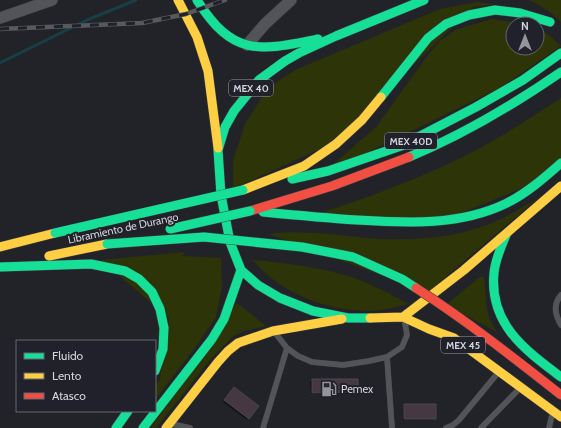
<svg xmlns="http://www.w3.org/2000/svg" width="561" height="428" viewBox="0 0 561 428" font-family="Cabin,sans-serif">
	<rect width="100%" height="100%" fill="#222328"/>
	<path fill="#2d3408" d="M528 0H561V22C551 12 541 5 528 0Z
		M477 2 494 4 473 7 333 143 233 189V160L245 124 264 94 278 81 295 70 440 9Z
		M492 19 525 24H513V48H537V29L548 34 561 46 500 88 321 175 376 127 425 59 440 41 455 30Z
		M561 98V159L535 183 444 220 308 217C367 198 426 177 480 148 508 133 535 115 561 98Z
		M537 199 423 296 397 281 269 234C298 230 327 234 356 237 403 242 454 240 497 221 510 215 523 206 537 199Z
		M185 252 182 256 221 258 222 287 216 317 195 348 155 400V387L160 379 169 318 101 260Z
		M253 260C281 263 310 266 337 273 362 279 385 291 408 304 396 307 383 311 371 311 327 311 281 294 253 260Z
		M480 277H484L487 309 490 320 497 332 446 305Z
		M237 303 266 326 244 331 232 337 210 360 156 428H151Z"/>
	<path fill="#0007" d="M312 380H357V392L355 394H311L310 382Z
		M232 390 248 418 247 420 223 402Z
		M404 405 435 418 434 420H403V407Z"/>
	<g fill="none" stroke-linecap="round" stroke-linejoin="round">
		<path stroke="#173f44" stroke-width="3" d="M0 63 87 20 136 0"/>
	</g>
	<path fill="#463842" stroke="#4a484b" d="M312 379H358V392L312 393Z
		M234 387 259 406 249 419 224 400Z
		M404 404H436V419H404Z"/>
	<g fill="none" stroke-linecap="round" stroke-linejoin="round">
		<defs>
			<path id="lane" d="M561 295C553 304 555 315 561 325
				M276 334 287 348 298 356 312 362 343 365 369 361 387 357 402 347 407 335 405 323
				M387 357 392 428
				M172 424 190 428
				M263 428 287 348
				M446 428 453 425 459 420 497 374
				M481 428 518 390
				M549 428 552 415"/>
			<path id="street" d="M0 18 52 0
				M247 45 265 24 291 0"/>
			<path id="fast" d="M197 0C233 57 258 51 318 39
				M381 97 428 38 446 24 469 15 495 10 520 13 550 22
				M409 157C463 135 513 105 561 72
				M292 179 328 171 401 146 476 107 523 80 561 53
				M263 212C294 215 326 218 357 220 408 223 460 226 507 203 527 193 544 178 561 163
				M506 235C501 247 495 260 494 273 489 324 525 350 561 377
				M0 267 91 264 125 271 139 279 152 292 160 309 164 328 163 349 155 371
				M370 318H348L313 311 280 298 258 285 241 270 230 242 221 195 218 150 225 127 234 111 259 80 285 61 299 53 336 36 424 0
				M116 428 128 411
				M143 428 212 339 224 319 241 270"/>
			<path id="slow" d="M178 0 197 37 208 71 218 148
				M243 190 304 166 336 144 362 120 381 97
				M0 247 55 233
				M49 256 107 244
				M403 317 464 270 561 186
				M370 318 403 317 429 329 454 338 561 417
				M166 428 218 362 228 351 238 343 273 331 342 319"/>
			<path id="jam" d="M250 211 332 186 409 157"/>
		</defs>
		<use href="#lane" stroke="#3f4045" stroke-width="6"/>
		<use href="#street" stroke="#3f4045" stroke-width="12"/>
		<use href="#fast" stroke="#3f4045" stroke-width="10"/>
		<use href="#slow" stroke="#3f4045" stroke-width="10"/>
		<use href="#jam" stroke="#3f4045" stroke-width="10"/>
		<use href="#lane" stroke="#535458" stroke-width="5.5"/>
		<use href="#street" stroke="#535458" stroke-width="11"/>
		<use href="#fast" stroke="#16e098" stroke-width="9"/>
		<use href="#slow" stroke="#ffcf43" stroke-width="9"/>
		<use href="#jam" stroke="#f24e42" stroke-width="9"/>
		<defs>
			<path id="rail" d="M0 29 142 23 186 14 225 0"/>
		</defs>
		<use href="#rail" stroke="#58595c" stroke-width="4.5"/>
		<use href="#rail" stroke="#20212a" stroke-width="3" stroke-dasharray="9" stroke-linecap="butt"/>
		<defs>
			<path id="fast-bridge" d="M170 229 250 211
				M55 233 243 190
				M107 244 204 237 302 247 353 257 402 279 416 288"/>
			<path id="jam-bridge" d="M416 288C467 321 514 358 561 395"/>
		</defs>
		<use href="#fast-bridge" stroke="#3f4045" stroke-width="10" stroke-linecap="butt"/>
		<use href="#jam-bridge" stroke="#3f4045" stroke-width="10" stroke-linecap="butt"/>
		<use href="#fast-bridge" stroke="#16e098" stroke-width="9"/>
		<use href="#jam-bridge" stroke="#f24e42" stroke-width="9"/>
	</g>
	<defs>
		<symbol id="fuel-bare" viewBox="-9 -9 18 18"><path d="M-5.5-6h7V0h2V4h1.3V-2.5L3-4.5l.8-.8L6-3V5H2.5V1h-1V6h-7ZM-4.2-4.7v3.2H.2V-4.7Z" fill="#94959b" stroke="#20212a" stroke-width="2.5" paint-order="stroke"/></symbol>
	</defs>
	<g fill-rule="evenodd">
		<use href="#fuel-bare" x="318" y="378" width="22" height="22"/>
	</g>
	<g text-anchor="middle" stroke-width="4" stroke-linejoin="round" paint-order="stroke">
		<g fill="#20212a" stroke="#9d9da4" stroke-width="1">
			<rect x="229" y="80" width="44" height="16" rx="3"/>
			<rect x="385" y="133" width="52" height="16" rx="3"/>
			<rect x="441" y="337" width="44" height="16" rx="3"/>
		</g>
		<g font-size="10" font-weight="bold" fill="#d2d2d9">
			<text x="251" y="92">MEX 40</text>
			<text x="411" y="145">MEX 40D</text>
			<text x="463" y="349">MEX 45</text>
		</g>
		<g font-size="11" fill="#d2d2d9" stroke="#20212a">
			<text transform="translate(123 228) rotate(-12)" y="4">Libramiento de Durango</text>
		</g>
		<g font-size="11" fill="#d2d2d9" stroke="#20212a" text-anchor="start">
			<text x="341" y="393">Pemex</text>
		</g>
	</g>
	<rect x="16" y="340" width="140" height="72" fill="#20212a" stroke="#676870"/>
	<rect x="24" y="353" width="20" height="6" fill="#16e098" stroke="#676870"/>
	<text x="52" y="360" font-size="12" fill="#d2d2d9">Fluido</text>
	<rect x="24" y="373" width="20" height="6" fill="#ffcf43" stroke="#676870"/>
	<text x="52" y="380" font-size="12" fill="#d2d2d9">Lento</text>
	<rect x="24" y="393" width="20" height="6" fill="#f24e42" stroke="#676870"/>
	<text x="52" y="400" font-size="12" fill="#d2d2d9">Atasco</text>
	<g transform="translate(525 36)"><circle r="19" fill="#20212a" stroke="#676870"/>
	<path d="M0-3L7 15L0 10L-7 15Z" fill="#94959b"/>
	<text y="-6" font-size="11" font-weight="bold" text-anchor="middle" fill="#d2d2d9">N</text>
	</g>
</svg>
